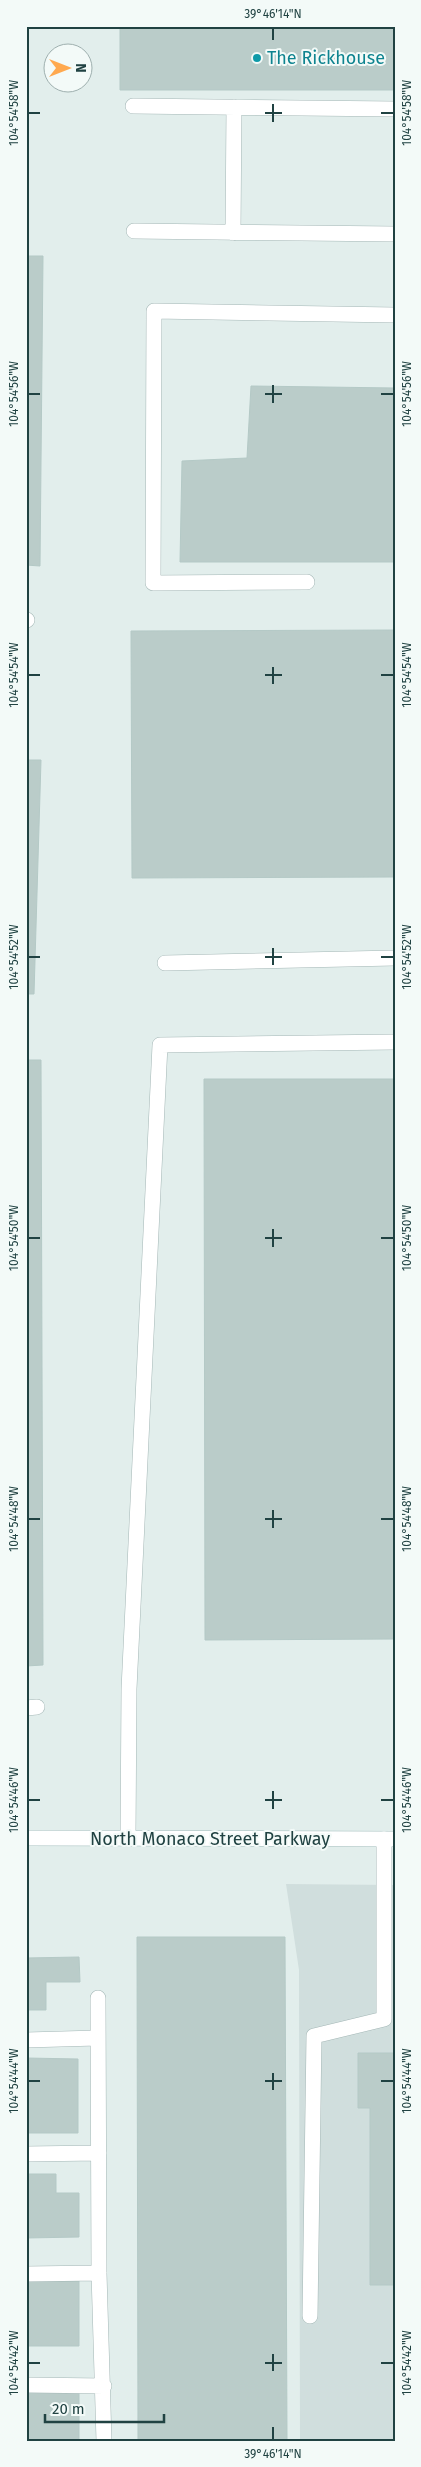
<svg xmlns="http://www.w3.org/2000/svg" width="421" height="2467" viewBox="0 0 421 2467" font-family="'Fira Sans',sans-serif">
	<rect width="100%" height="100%" fill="#e2eeec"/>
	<path fill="#d0dedd" d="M286 1884 395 1885V2441H300L299 1970Z"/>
	<path fill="#baccc9" stroke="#b4c9c6" d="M120 26H395V90H120Z
		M26 256H43L40 566 26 565Z
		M251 386 395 388V562H180L182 461 247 458Z
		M395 630V877L132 878 131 631Z
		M26 760H41L34 994H26Z
		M26 1060H41L43 1665 26 1666Z
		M204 1079H395V1639L205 1640Z
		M137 1937H285L287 2441H138Z
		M79 1957 80 1982H46V2010H26V1958Z
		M358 2053H395V2285H370V2108H358Z
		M26 2058 78 2059V2133H26Z
		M26 2174H56V2193H79V2237L26 2238Z
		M26 2281H79V2346H26Z
		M26 2391 79 2392V2441H26Z"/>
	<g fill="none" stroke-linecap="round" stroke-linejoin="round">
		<defs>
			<path id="lane" d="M133 106 395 109
				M134 231 395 234
				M233 233 234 107
				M307 582 153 583 154 311 395 315
				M26 620H27
				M165 963 395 958
				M26 1708 37 1707
				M128 1839 129 1689 160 1045 395 1042
				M98 1998 99 2273 104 2441
				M26 2040 97 2038
				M26 2154 99 2153
				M26 2274 99 2273
				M310 2316 314 2036 384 2019V1839
				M26 2385 104 2386"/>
			<path id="secondary" d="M26 1838 395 1839"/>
		</defs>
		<use href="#lane" stroke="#a4b7b6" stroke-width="16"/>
		<use href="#secondary" stroke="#9fbbba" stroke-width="16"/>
		<use href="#lane" stroke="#fff" stroke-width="15"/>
		<use href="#secondary" stroke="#fff" stroke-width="15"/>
	</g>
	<path fill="none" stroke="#204242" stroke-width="2" d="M273 28V40M273 104V122M28 113H40M265 113H282M381 113H394M273 385V403M28 394H40M265 394H282M381 394H394M273 667V684M28 675H40M265 675H282M381 675H394M273 948V965M28 957H40M265 957H282M381 957H394M273 1229V1247M28 1238H40M265 1238H282M381 1238H394M273 1510V1528M28 1519H40M265 1519H282M381 1519H394M273 1791V1809M28 1800H40M265 1800H282M381 1800H394M273 2073V2090M28 2081H40M265 2081H282M381 2081H394M273 2354V2371M28 2363H40M265 2363H282M381 2363H394M273 2427V2440"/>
	<circle fill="#0f9aa8" stroke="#f3faf8" stroke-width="2" cx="257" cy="58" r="5"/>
	<g text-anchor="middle" stroke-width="4" stroke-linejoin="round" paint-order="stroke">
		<g font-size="18" fill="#0d838f" stroke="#f3faf8" text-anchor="start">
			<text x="267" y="64">The Rickhouse</text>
		</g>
		<g font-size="18" fill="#204242" stroke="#f3faf8">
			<text x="210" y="1845">North Monaco Street Parkway</text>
		</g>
	</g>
	<rect width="421" height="2467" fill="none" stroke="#f3faf8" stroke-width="55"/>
	<g transform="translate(68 68) rotate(90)"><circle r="24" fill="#f3faf8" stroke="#9fb0af"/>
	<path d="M0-4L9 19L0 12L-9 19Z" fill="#ffa94f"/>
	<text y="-8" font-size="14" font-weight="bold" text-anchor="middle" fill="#204242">N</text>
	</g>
	<path d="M45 2414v8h119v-8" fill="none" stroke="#204242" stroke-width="2.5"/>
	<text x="52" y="2414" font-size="15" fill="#204242" stroke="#f3faf8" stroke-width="4" paint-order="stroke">20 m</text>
	<rect x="28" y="28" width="366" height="2412" fill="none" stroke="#204242" stroke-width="2"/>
	<g font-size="12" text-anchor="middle" fill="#204242">
		<text x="273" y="18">39°46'14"N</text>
		<text transform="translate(407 113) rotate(-90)" y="4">104°54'58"W</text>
		<text transform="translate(14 113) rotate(-90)" y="4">104°54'58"W</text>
		<text transform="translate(14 394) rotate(-90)" y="4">104°54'56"W</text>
		<text transform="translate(407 394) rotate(-90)" y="4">104°54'56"W</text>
		<text transform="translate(407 675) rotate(-90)" y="4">104°54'54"W</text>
		<text transform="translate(14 675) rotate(-90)" y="4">104°54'54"W</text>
		<text transform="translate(407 957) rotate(-90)" y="4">104°54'52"W</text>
		<text transform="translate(14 957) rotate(-90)" y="4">104°54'52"W</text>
		<text transform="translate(407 1238) rotate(-90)" y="4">104°54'50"W</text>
		<text transform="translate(14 1238) rotate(-90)" y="4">104°54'50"W</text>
		<text transform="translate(407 1519) rotate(-90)" y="4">104°54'48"W</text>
		<text transform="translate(14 1519) rotate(-90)" y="4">104°54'48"W</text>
		<text transform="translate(407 1800) rotate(-90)" y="4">104°54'46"W</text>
		<text transform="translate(14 1800) rotate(-90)" y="4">104°54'46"W</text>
		<text transform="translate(14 2081) rotate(-90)" y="4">104°54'44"W</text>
		<text transform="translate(407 2081) rotate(-90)" y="4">104°54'44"W</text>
		<text transform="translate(14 2363) rotate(-90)" y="4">104°54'42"W</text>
		<text transform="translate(407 2363) rotate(-90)" y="4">104°54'42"W</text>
		<text x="273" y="2458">39°46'14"N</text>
	</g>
</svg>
